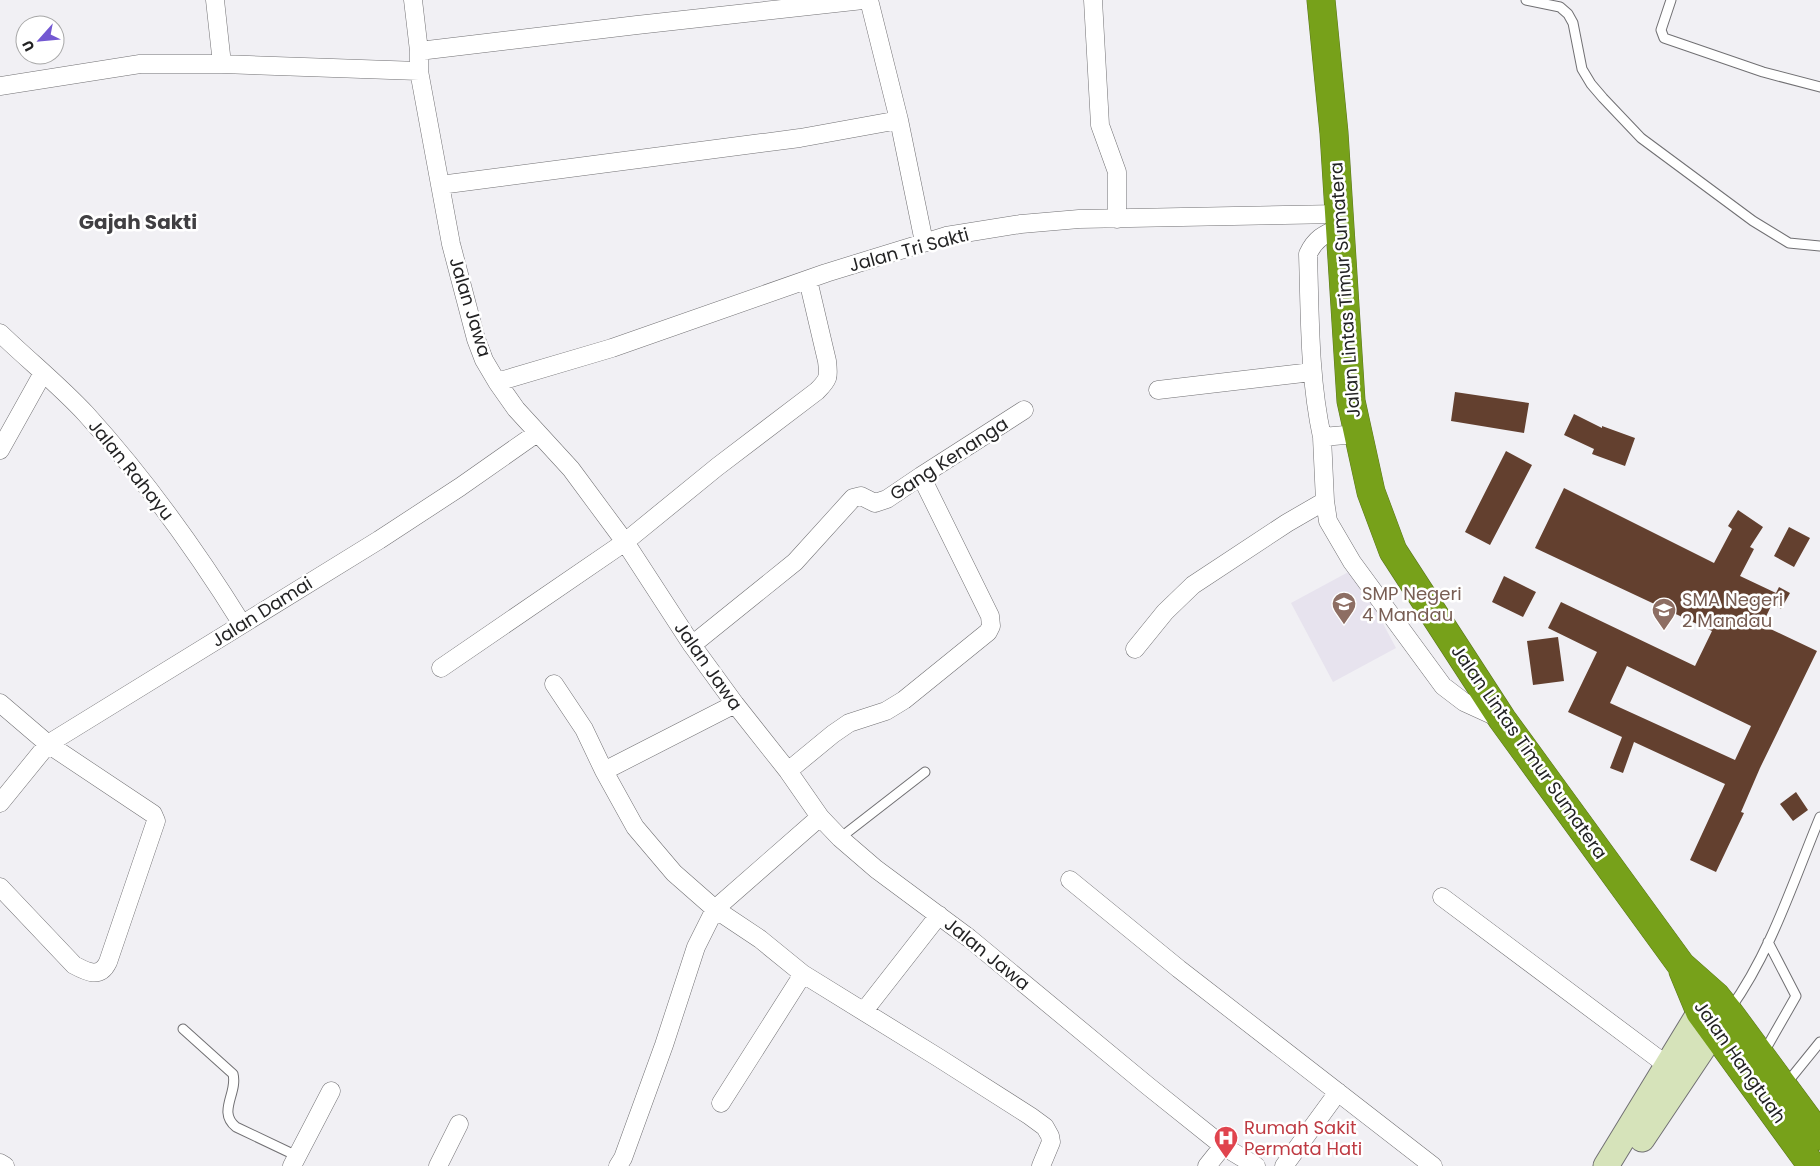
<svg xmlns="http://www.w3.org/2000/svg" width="1820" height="1166" viewBox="0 0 1820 1166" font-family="Poppins,sans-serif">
	<rect width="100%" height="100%" fill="#f1f0f4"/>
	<path fill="#e7e3ee" d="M1354 569 1396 648 1333 682 1291 603Z"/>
	<path fill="#63402f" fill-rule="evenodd" d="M1455 392 1529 403 1524 433 1451 421Z
		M1574 414 1602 428V426L1635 438 1625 466 1592 454 1594 449 1564 435Z
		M1506 451 1532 465 1490 545 1465 532Z
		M1564 488 1714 563 1732 529 1728 526 1738 510 1763 527 1750 547 1754 549 1740 576 1776 593 1779 587 1790 593 1781 609 1772 604 1762 625 1817 651 1760 768 1741 812 1744 813 1716 872 1690 860 1725 784 1634 742 1623 773 1610 768 1622 737 1568 712 1597 652 1548 628 1561 602 1695 666 1712 631 1535 548ZM1627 666 1751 726 1735 760 1610 703Z
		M1789 527 1810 538 1794 567 1774 556Z
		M1504 576 1536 592 1523 617 1492 602Z
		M1558 637 1564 681 1533 685 1527 641Z
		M1796 792 1808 810 1793 821 1780 804Z"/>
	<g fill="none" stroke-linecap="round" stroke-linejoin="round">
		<defs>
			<path id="lane" d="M1526 0 1560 7 1568 14 1573 23 1582 69 1591 84 1603 98 1641 138 1753 221 1789 243 1820 246
				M1671 0 1661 30 1664 38 1763 72 1820 87
				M840 838 925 772
				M1730 1009C1771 952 1793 882 1820 817
				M183 1029 233 1074C238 1093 217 1112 236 1127L297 1156
				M1764 1052 1796 996 1768 942
				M1786 1084 1820 1042"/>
			<path id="street" d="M215 0 222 64
				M413 0 419 51V71L451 244 476 339 484 360 497 382 516 409 571 469 625 542 692 645 735 704 788 771 820 817 840 838 876 869 969 938 1148 1086 1223 1146 1256 1166
				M869 0 899 120 924 242
				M1093 0 1100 125 1117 172V219
				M419 51 637 25 863 0
				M0 86 140 64H222L419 71
				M440 185 800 138 899 120
				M0 333C28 360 59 385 86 414 145 479 196 550 242 624
				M497 382 612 348 826 273 946 236 1021 224 1079 219 1339 214
				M1158 390 1312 372
				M1357 434 1322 437 1325 501 1328 521 1352 562 1443 686 1464 702 1499 718
				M1322 437C1309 377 1310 315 1308 254 1315 239 1324 234 1339 228
				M0 450 43 373
				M692 645 795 562 853 498 861 496 875 503 887 499 921 476 1024 410
				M1135 649 1165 612 1193 585 1287 523 1325 501
				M441 668 625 542 717 467 817 391C829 379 829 377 827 361L808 280
				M554 684 584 729 604 771 635 827 674 873 715 909 760 939 803 974 939 1058 1030 1116 1045 1127 1050 1136 1051 1142 1041 1166
				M0 703 48 744 153 814 156 821 108 962C100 979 87 972 74 965L0 887
				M604 771 735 704
				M788 771 833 734 849 723 886 711 904 700 988 632 991 626 990 616 921 476
				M0 803 48 744 379 540 460 487 537 433
				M1070 880 1179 969 1433 1166
				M1442 897 1668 1066
				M864 1011 939 915
				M721 1103 803 974
				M0 1163 5 1166
				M292 1166 331 1091
				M438 1166 459 1124
				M618 1166 623 1158 664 1045 696 947 715 909 820 817
				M1207 1166 1223 1146
				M1284 1166 1338 1092"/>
			<path id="secondary" d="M1642 1139 1725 1015
				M1606 1166 1700 1012 1714 998"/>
			<path id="highway" d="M1321 0 1334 133 1351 401 1371 492 1393 551 1502 719 1681 965 1716 996 1728 1011 1820 1136
				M1683 971 1700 1012 1812 1166"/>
		</defs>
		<use href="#lane" stroke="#717073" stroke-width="11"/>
		<use href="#street" stroke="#717073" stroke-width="19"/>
		<use href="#secondary" stroke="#717073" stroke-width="27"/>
		<use href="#highway" stroke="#5a751e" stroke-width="29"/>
		<use href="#lane" stroke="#fff" stroke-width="9"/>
		<use href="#street" stroke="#fff" stroke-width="18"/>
		<use href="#secondary" stroke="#d6e3ba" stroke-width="25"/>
		<use href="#highway" stroke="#77a11a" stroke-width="28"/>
	</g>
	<defs>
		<symbol id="school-pin" viewBox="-11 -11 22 30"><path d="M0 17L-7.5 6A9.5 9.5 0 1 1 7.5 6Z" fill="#8d6e63" stroke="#fff"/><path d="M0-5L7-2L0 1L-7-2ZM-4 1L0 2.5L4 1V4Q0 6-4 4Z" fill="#fff"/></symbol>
		<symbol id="hospital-pin" viewBox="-11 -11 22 30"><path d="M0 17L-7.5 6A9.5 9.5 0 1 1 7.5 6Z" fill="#e0444e" stroke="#fff"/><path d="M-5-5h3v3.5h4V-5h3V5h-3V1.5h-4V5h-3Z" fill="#fff"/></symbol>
	</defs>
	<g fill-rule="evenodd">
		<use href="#school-pin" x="1330" y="590" width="28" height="38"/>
		<use href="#school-pin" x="1650" y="596" width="28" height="38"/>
		<use href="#hospital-pin" x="1212" y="1124" width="28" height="38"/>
	</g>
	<g text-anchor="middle" stroke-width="5" stroke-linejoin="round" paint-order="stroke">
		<g font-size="18" fill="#232324" stroke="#fff">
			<text transform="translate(909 250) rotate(-15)" y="6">Jalan Tri Sakti</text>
			<text transform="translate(1345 290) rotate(-94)" y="6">Jalan Lintas Timur Sumatera</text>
			<text transform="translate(470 307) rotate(73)" y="6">Jalan Jawa</text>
			<text transform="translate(949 459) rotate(-33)" y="6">Gang Kenanga</text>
			<text transform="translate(131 470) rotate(51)" y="6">Jalan Rahayu</text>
			<text transform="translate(262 612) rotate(-32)" y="6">Jalan Damai</text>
			<text transform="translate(708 666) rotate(55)" y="6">Jalan Jawa</text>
			<text transform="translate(1529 752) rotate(55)" y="6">Jalan Lintas Timur Sumatera</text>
			<text transform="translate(987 954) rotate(39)" y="6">Jalan Jawa</text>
			<text transform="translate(1740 1062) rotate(55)" y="6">Jalan Hangtuah</text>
		</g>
		<g font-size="18" fill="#785e54" stroke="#fff" text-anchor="start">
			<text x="1362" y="600">SMP Negeri<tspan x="1362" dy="21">4 Mandau</tspan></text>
			<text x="1682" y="606">SMA Negeri<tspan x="1682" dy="21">2 Mandau</tspan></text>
		</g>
		<g font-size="18" fill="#be3a42" stroke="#fff" text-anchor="start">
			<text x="1244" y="1134">Rumah Sakit<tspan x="1244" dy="21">Permata Hati</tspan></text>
		</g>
		<g font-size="20" font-weight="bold" fill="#403f42" stroke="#fff">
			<text x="138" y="229">Gajah Sakti</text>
		</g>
	</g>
	<g transform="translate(40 40) rotate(243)"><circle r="24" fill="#ffffff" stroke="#a7a7a7"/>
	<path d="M0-4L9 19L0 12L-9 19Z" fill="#7358d2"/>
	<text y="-8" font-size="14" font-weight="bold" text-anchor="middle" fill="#232324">U</text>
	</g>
</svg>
